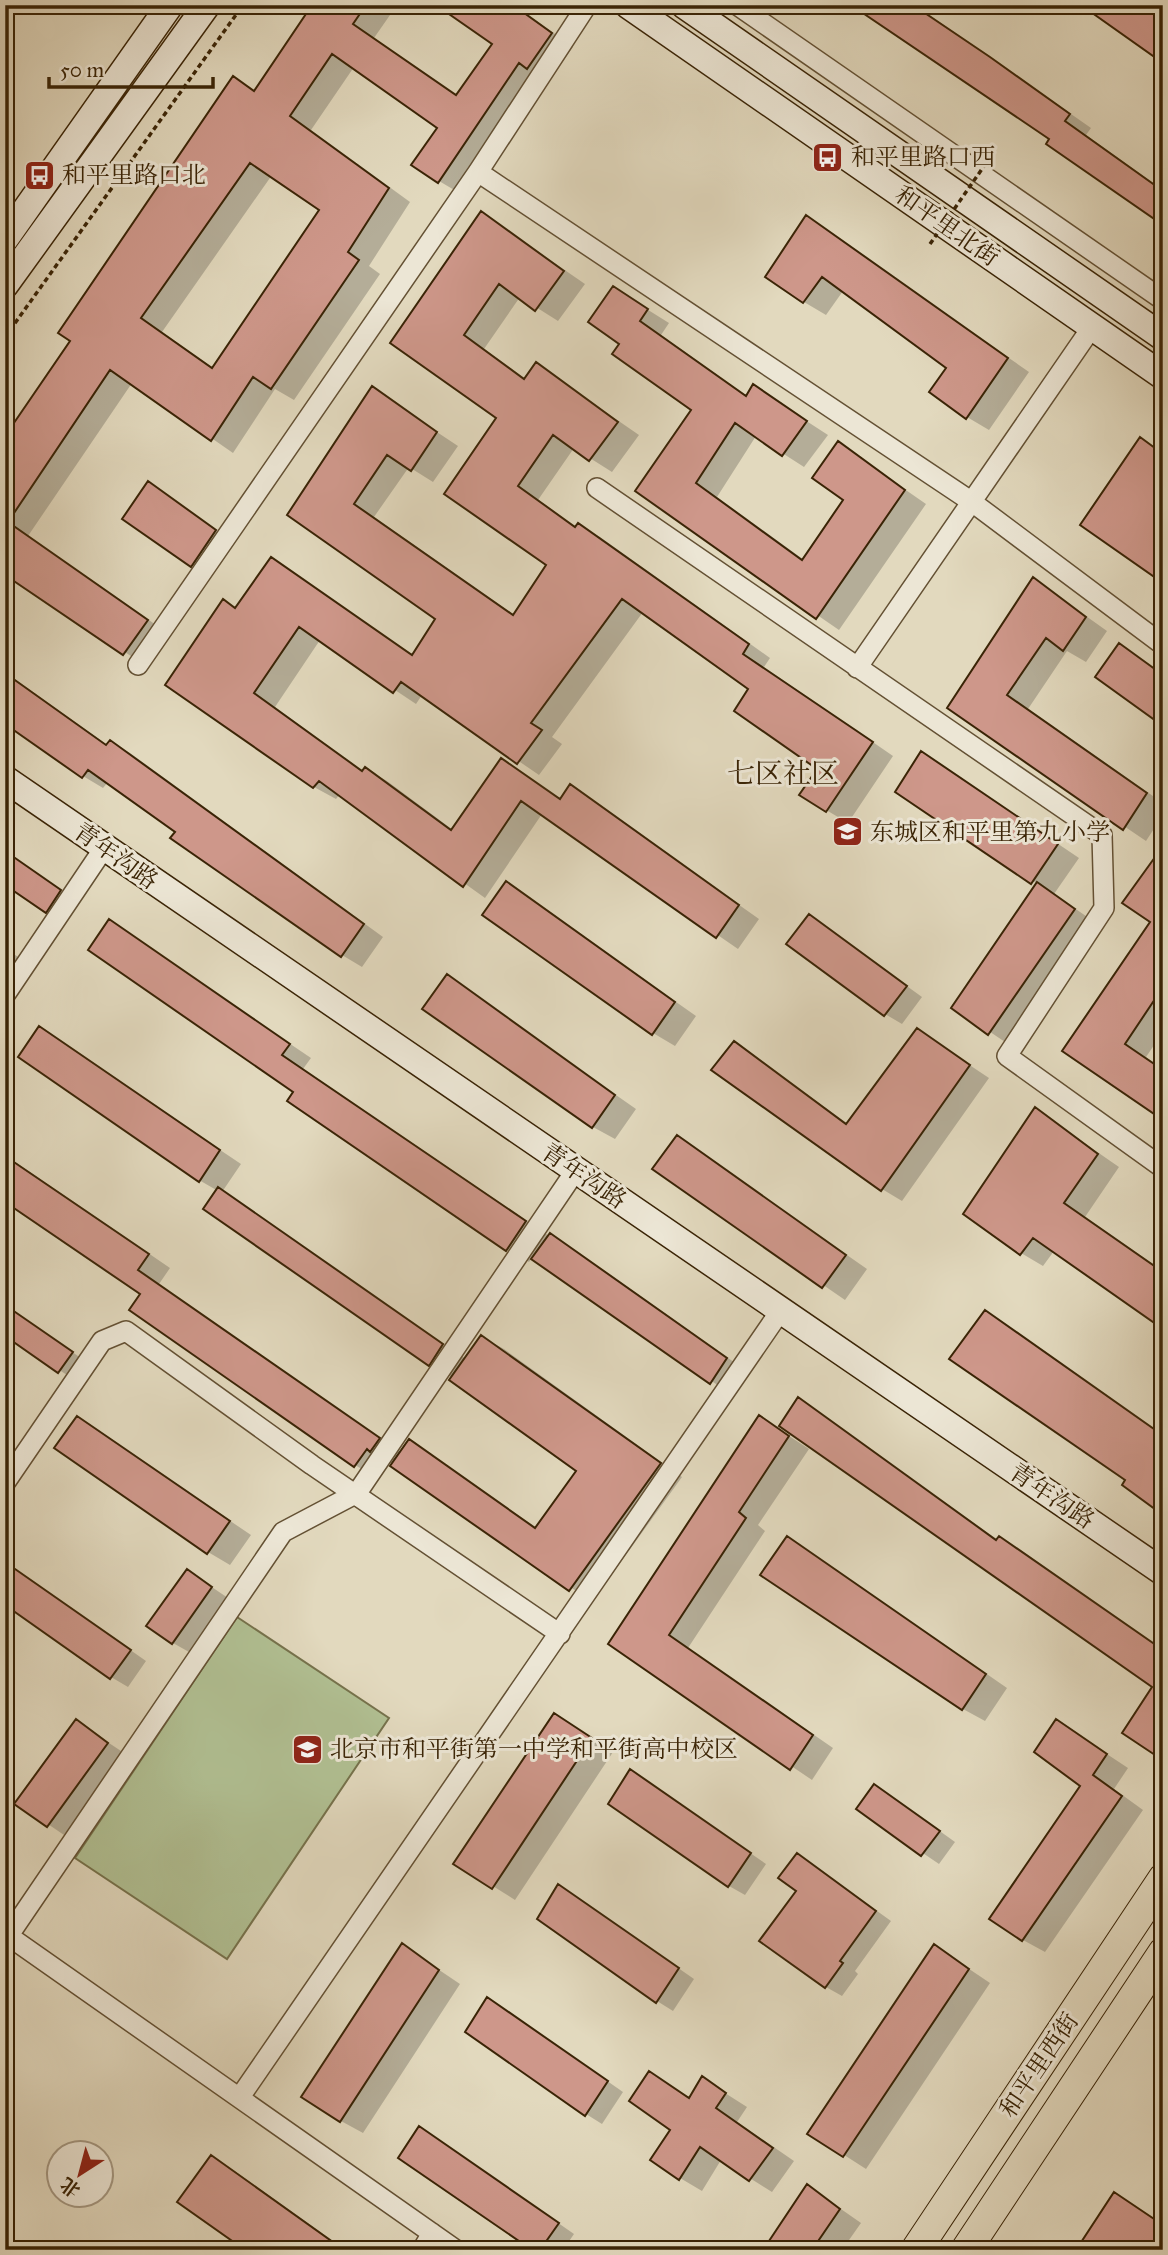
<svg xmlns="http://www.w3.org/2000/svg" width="1168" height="2255" viewBox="0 0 1168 2255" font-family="'IM FELL Great Primer','Noto Serif SC',serif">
	<rect width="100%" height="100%" fill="#e2d9be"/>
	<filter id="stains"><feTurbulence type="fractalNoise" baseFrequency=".00286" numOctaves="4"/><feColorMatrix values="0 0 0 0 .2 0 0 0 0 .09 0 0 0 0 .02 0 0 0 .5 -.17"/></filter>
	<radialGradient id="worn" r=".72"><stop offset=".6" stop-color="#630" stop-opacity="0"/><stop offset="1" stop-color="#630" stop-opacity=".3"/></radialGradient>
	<path fill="#b1c093" stroke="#76724c" stroke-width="2" d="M237 1617 389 1718 227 1959 75 1858Z"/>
	<path fill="#0003" fill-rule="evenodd" d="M314 5H397L374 38 458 96 495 44 439 5H515L573 47 550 80 542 75 461 194 439 181V128L354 67 311 130 410 202 369 266 380 274 294 400 275 389 233 453 132 383 28 536 169 634 146 666 5 573V439L72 341 234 78 256 91ZM272 175 322 210 213 368 162 332Z
		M854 5H915L1091 128 1086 135 1163 190V223L1051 139Z
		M482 213 585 284 558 321 520 297 484 349 526 379 536 364 639 435 612 472 574 448 538 500 577 528 579 525 600 537 770 658 764 667 893 756 848 823 801 795 819 768 750 689 643 612 552 737 562 744 539 775 422 695 416 704 320 640 275 707 364 772 366 769 387 781 453 830 502 761 561 800 571 786 759 919 738 949 542 814 485 898 340 794 336 799 314 787 167 684 223 601 237 609 272 559 413 655 438 619 290 514 372 389 458 446 433 482 409 467 374 517 514 615 548 565 446 494 499 418 392 343Z
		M807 217 1029 372 989 430 967 417 948 367 843 291 826 315 804 302Z
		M613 288 669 323 661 335 748 397 754 387 828 435 804 467 756 436 717 497 804 560 846 500 838 443 926 504 839 630 637 491 694 410 621 343Z
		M149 483 232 541 208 575 192 565Z
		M1034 579 1107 631 1086 662 1067 651 1028 709 1163 803V815L1146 841 949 708Z
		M1120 646 1163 674V738L1153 730 1160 722Z
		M5 672 107 745 110 742 130 753 383 937 362 967 342 955 108 782 103 788 83 776 5 722Z
		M943 766 1079 858 1054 894 1096 923 1011 1046 953 1007 1037 885Z
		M5 851 76 901 63 921 5 883Z
		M1163 856V1032L1146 1057 1163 1069V1118L1064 1051 1152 921Z
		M507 883 696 1016 675 1046 653 1033Z
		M810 916 922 997 902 1024 885 1014Z
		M110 922 311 1058 303 1069 549 1236 572 1248 748 1372 732 1395 532 1258 529 1262 507 1249 289 1101 296 1091Z
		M5 948 34 968 5 984Z
		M447 977 636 1109 615 1139 593 1127Z
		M40 1029 241 1164 222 1192 466 1359 482 1337 504 1349 682 1477 592 1602 389 1461 377 1478 355 1465 143 1294 5 1199V1155L170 1268 159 1284 402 1453 410 1442 537 1528 578 1471 452 1377 429 1364 218 1191 199 1180Z
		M917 1030 989 1078 902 1201 882 1189 735 1043 848 1124Z
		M1035 1109 1119 1167 1085 1217 1163 1271V1327L1054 1251 1043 1266 1021 1253Z
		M678 1137 867 1269 845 1300 655 1169Z
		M5 1305 88 1363 76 1381 5 1334Z
		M985 1313 1163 1435V1513Z
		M799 1400 998 1540 1000 1538 1022 1551 1163 1650V1758L1124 1733 1155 1686Z
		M760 1417 809 1449 758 1525 765 1531 688 1648 833 1748 812 1780 610 1644Z
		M78 1418 251 1535 230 1565 208 1552Z
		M809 1551 1007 1688 985 1721 963 1709Z
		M5 1562 146 1661 128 1687 111 1677Z
		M188 1571 228 1598 189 1652 173 1643Z
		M554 1715 613 1752 515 1900 456 1863Z
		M76 1721 124 1753 64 1835 17 1803Z
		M1057 1721 1128 1768 1114 1789 1143 1810 1045 1952 1023 1940 1083 1785Z
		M631 1771 766 1864 745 1895 729 1886Z
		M891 1796 955 1842 939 1864 858 1809Z
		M5 1863 14 1869 5 1882Z
		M813 1865 891 1921 855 1971 858 1974 842 1996 826 1987 798 1891Z
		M575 1896 694 1979 673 2011 657 2001Z
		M402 1945 460 1984 363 2133 341 2121Z
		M935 1946 990 1983 866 2169 810 2133Z
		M504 2009 623 2092 602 2124 586 2114Z
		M650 2073 690 2099 703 2079 747 2107 737 2122 794 2161 772 2192 721 2160 702 2191 680 2178 673 2129Z
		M436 2138 574 2234 563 2250H535Z
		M211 2157 233 2170 346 2250H248Z
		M808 2186 861 2223 842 2250H765Z"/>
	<path fill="#ce978a" stroke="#3a2406" stroke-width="2" fill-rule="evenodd" d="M312 5H366L353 24 456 95 492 44 436 5H513L552 33 527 69 519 63 438 183 411 165 437 128 332 54 290 116 389 188 348 252 359 260 271 389 253 377 211 441 110 370 8 522 148 620 123 655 5 575V436L70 341 58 333 233 76 254 91ZM250 163 319 210 212 368 141 318Z
		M851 5H913L990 57 1070 114 1065 121 1163 191V225L1046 144 1049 139Z
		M1081 5H1147L1163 17V63Z
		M481 211 564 271 535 311 499 284 464 335 524 379 536 362 618 422 589 461 553 435 518 486 575 527 578 523 749 644 743 654 873 742 826 812 799 795 817 769 734 711 748 689 622 599 531 723 542 730 517 764 401 682 393 693 299 627 254 693 362 771 365 767 451 830 501 758 560 799 570 784 739 905 716 938 521 801 463 887 319 781 313 788 165 685 223 599 235 608 271 557 412 655 435 619 287 515 372 386 437 432 411 471 387 455 354 504 513 615 546 565 444 494 496 418 390 343Z
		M806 215 1008 358 966 419 929 392 946 368 822 277 803 303 765 277Z
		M613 286 648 309 640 321 746 396 753 384 807 421 782 456 735 423 696 483 802 560 843 500 812 478 838 441 905 490 816 619 635 491 691 410 612 354 619 344 588 322Z
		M1140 437 1163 454V583L1080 525Z
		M148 481 216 530 191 567 122 519Z
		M1033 577 1086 617 1063 651 1046 638 1007 695 1147 793 1123 830 947 708Z
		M1119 643 1163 675V726L1095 677Z
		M5 673 106 745 110 740 364 924 341 957 170 838 175 832 88 770 82 778 5 724Z
		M921 751 1058 844 1031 884 895 792Z
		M1163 846V987L1125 1044 1163 1070V1120L1062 1051 1150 922 1122 903Z
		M5 851 61 890 46 913 5 885Z
		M506 881 675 1002 652 1035 482 915Z
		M1037 882 1075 909 988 1035 951 1008Z
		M809 914 907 986 884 1016 786 944Z
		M109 919 290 1044 282 1055 526 1221 506 1251 287 1101 293 1092 88 950Z
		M447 974 615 1095 592 1128 422 1009Z
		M39 1026 220 1150 199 1182 18 1057Z
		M917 1028 970 1065 881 1191 711 1070 734 1041 846 1124Z
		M1035 1107 1098 1154 1064 1203 1163 1272V1329L1033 1238 1020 1255 963 1214Z
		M677 1135 846 1255 822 1288 652 1169Z
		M5 1156 149 1254 138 1270 380 1438 370 1452 367 1449 354 1467 129 1310 140 1294 5 1202Z
		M218 1187 443 1344 429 1366 203 1209Z
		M550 1233 727 1358 710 1384 531 1259Z
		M5 1305 73 1352 58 1373 5 1336Z
		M985 1310 1161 1434 1156 1441 1163 1446V1515L1122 1485 1125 1480 949 1359Z
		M481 1335 661 1463 569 1591 390 1466 409 1439 535 1528 576 1471 449 1380Z
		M798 1397 996 1540 999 1536 1163 1650V1744L1155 1755 1122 1733 1152 1687 779 1426Z
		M759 1415 789 1436 739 1512 746 1518 669 1635 813 1735 790 1770 608 1644Z
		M77 1416 230 1521 207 1554 54 1448Z
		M787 1536 986 1674 962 1710 760 1575Z
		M5 1562 131 1650 110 1679 5 1605Z
		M187 1569 212 1587 172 1644 146 1626Z
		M554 1713 592 1738 492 1889 453 1864Z
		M76 1719 108 1743 47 1827 14 1804Z
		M1056 1719 1107 1754 1093 1775 1122 1796 1022 1941 989 1919 1080 1786 1034 1752Z
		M630 1769 751 1853 728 1887 608 1804Z
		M874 1784 940 1831 921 1856 856 1809Z
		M797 1853 876 1911 840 1961 843 1963 825 1988 759 1941 796 1891 778 1878Z
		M558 1884 679 1968 656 2003 537 1919Z
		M402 1943 439 1970 340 2122 301 2097Z
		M934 1944 969 1969 843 2157 807 2134Z
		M487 1997 608 2081 585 2116 465 2032Z
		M649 2071 689 2098 702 2076 726 2093 716 2108 773 2148 749 2181 700 2147 679 2180 650 2160 670 2130 629 2101Z
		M419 2126 559 2223 540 2250H532L398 2158Z
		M211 2155 344 2250H245L177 2202Z
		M807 2184 840 2209 812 2250H763Z
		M1114 2192 1163 2225V2250H1076Z"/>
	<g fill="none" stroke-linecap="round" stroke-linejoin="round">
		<defs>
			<path id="street" d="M737 5 1163 300
				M478 172 972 502 1163 645
				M597 488 1102 835 1104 908 1007 1056 1163 1168
				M138 665 478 172 587 5
				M857 668 1092 327
				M5 995 104 848
				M5 1483 102 1341 126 1331 312 1465 560 1634
				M10 1937 456 2250
				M5 1941 283 1532 357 1493 576 1170
				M240 2097 781 1310
				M422 2250 432 2233"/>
			<path id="secondary" d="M628 5 1163 376
				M684 5 1163 337
				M5 239 170 5
				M5 285 207 5
				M5 779 1163 1572"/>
			<path id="primary" d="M916 2250 1163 1879
				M966 2250 1163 1953"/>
		</defs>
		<use href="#street" stroke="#645134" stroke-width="22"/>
		<use href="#secondary" stroke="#3a2406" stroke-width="29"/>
		<use href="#primary" stroke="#3a2406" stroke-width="32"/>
		<path stroke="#3a2406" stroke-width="3.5" stroke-dasharray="5 3.5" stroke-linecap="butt" d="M5 337 243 5"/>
		<use href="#street" stroke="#ece6d5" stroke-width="19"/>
		<use href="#secondary" stroke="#ece6d5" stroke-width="26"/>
		<use href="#primary" stroke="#e2d9be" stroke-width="30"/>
		<path stroke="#3a2406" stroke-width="3.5" stroke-dasharray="5 3.5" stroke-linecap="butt" d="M930 244 991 156"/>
	</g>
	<defs>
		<symbol id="bus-square" viewBox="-11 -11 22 22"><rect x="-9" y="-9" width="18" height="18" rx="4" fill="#8f2418" stroke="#ece6d5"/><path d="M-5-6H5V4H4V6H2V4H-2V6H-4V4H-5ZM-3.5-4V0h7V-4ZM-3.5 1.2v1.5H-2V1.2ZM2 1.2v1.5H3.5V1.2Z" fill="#fff"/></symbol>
		<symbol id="school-square" viewBox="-11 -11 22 22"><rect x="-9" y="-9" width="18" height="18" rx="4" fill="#8f2418" stroke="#ece6d5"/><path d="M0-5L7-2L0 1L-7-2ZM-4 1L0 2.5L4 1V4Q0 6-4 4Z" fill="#fff"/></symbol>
	</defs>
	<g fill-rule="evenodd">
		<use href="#bus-square" x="810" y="140" width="35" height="35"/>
		<use href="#bus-square" x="22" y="158" width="35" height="35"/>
		<use href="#school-square" x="830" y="814" width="35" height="35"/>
		<use href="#school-square" x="290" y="1732" width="35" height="35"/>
	</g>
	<g text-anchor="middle" stroke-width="6" stroke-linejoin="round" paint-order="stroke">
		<g font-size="24" fill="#3a2406" stroke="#ece6d5" text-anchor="start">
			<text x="851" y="165">和平里路口西</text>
			<text x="62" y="183">和平里路口北</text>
			<text x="870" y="840">东城区和平里第九小学</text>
			<text x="330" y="1757">北京市和平街第一中学和平街高中校区</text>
		</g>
		<g font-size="24" fill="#3a2406" stroke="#ece6d5">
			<text transform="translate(947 226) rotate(35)" y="8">和平里北街</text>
			<text transform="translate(116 856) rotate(35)" y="8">青年沟路</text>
			<text transform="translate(584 1176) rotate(34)" y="8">青年沟路</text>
			<text transform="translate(1052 1496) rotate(34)" y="8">青年沟路</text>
			<text transform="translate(1039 2065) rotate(-56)" y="8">和平里西街</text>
		</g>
		<g font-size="28" fill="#3a2406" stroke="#ece6d5">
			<text x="783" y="783">七区社区</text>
		</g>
	</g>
	<rect width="1168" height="2255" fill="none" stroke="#e2d9be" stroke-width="28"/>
	<rect x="7" y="7" width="1154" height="2241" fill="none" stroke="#3a2406" stroke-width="3.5"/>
	<rect x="14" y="14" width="1140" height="2227" fill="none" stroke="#3a2406" stroke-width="2"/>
	<g transform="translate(80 2174) rotate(216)"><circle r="33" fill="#ece6d5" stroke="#a59882" stroke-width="2"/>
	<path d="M0-5L12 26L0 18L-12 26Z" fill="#8f2418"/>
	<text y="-10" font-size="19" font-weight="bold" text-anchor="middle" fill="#3a2406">北</text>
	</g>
	<path d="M49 77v10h164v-10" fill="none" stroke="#3a2406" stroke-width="3.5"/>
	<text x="60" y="77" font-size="21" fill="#3a2406" stroke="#ece6d5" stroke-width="5" paint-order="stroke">50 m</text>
	<rect width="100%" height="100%" filter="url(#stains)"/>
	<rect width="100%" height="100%" fill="url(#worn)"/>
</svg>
